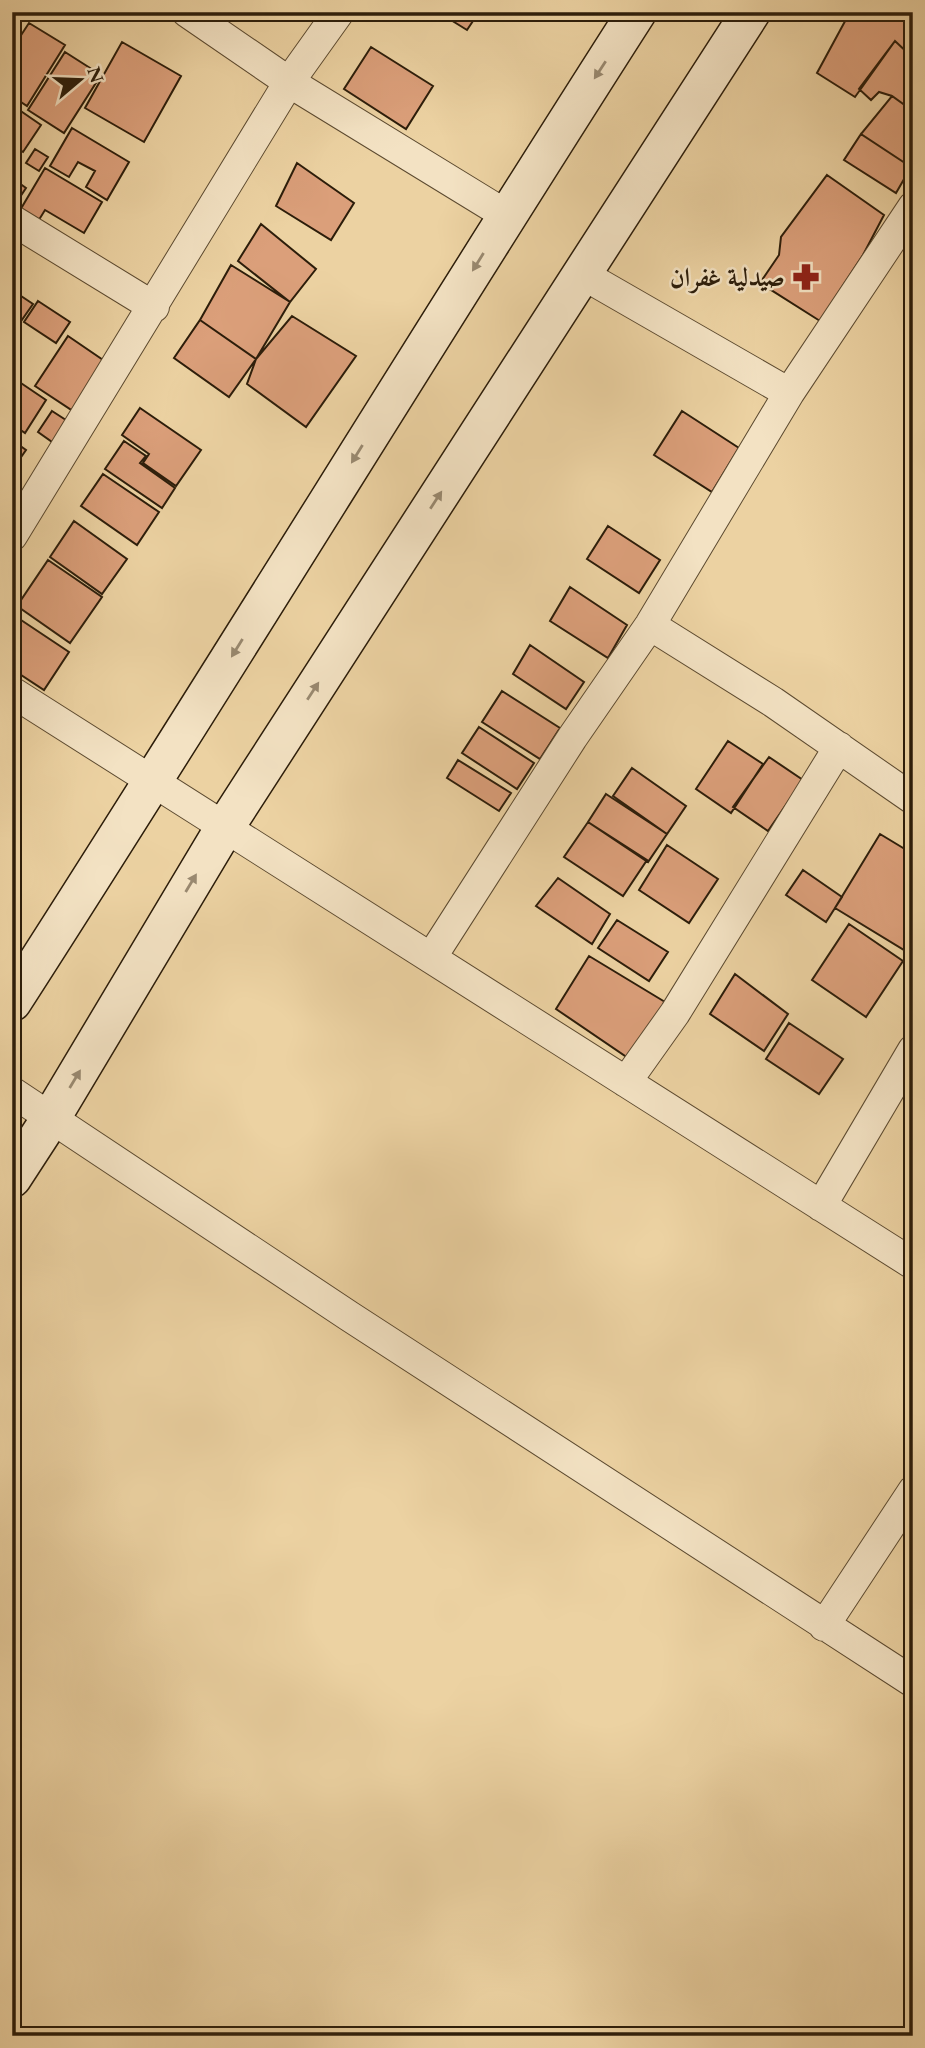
<svg xmlns="http://www.w3.org/2000/svg" width="925" height="2048" viewBox="0 0 925 2048" font-family="'EB Garamond',Amiri,serif">
	<rect width="100%" height="100%" fill="#ecd2a2"/>
	<filter id="stains"><feTurbulence type="fractalNoise" baseFrequency=".00286" numOctaves="4"/><feColorMatrix values="0 0 0 0 .2 0 0 0 0 .09 0 0 0 0 .02 0 0 0 .5 -.17"/></filter>
	<radialGradient id="worn" r=".72"><stop offset=".6" stop-color="#630" stop-opacity="0"/><stop offset="1" stop-color="#630" stop-opacity=".3"/></radialGradient>
	<path fill="#db9f7a" stroke="#2c1d0a" stroke-width="2" d="M438 12H479L467 30Z
		M850 12H888L913 26 912 57 895 41 855 97 817 73Z
		M29 23 65 45 27 106 12 96V49Z
		M895 41 912 57 907 67 913 70V111L892 96 879 92 871 100 859 89Z
		M122 42 181 76 144 142 85 108Z
		M371 47 433 86 406 129 344 89Z
		M65 52 101 75 64 133 28 110Z
		M892 96 913 111 911 167 861 134Z
		M12 105 41 125 23 152 12 145V130L18 122 12 118Z
		M72 128 129 162 107 200 86 187 95 171 78 162 69 177 50 166Z
		M861 134 911 167 896 193 844 160Z
		M35 149 48 157 39 171 26 163Z
		M297 163 354 203 331 240 276 206Z
		M45 168 102 202 84 233 45 210 37 223 19 212Z
		M827 175 884 215 863 255 820 321 760 283 779 255 781 237Z
		M12 178 26 188 16 203 12 200Z
		M261 224 316 269 290 302 238 261Z
		M231 265 290 302 256 359 200 320Z
		M12 290 33 304 12 334Z
		M38 301 70 322 56 343 24 322Z
		M292 316 356 356 306 427 247 384 256 359Z
		M200 320 256 359 229 397 174 358Z
		M68 336 106 362 73 411 35 386Z
		M12 377 46 400 25 433 12 424Z
		M140 408 201 450 176 486 143 463 149 454 122 435Z
		M52 411 69 422 55 444 38 432Z
		M682 411 739 448 712 492 654 455Z
		M12 440 26 450 12 470Z
		M124 441 146 456 140 463 175 488 162 508 105 469Z
		M103 474 159 512 137 545 81 506Z
		M74 521 127 559 102 594 50 557Z
		M608 526 660 560 639 593 587 559Z
		M48 560 102 597 70 643 17 606Z
		M570 587 627 625 608 658 550 621Z
		M12 614 69 652 44 690 12 669Z
		M530 645 584 682 566 709 513 674Z
		M502 691 560 728 540 759 482 722Z
		M479 727 534 763 517 789 462 753Z
		M728 741 763 764 731 813 696 789Z
		M769 757 803 780 768 831 733 807Z
		M458 760 511 793 499 811 447 778Z
		M632 768 686 806 667 834 613 796Z
		M606 794 667 834 648 862 588 822Z
		M588 822 647 860 623 896 564 857Z
		M880 834 913 854V946L909 953 835 908Z
		M667 845 718 879 689 923 639 890Z
		M803 870 842 897 826 922 786 895Z
		M558 878 610 914 592 944 536 906Z
		M617 920 668 952 649 981 598 948Z
		M849 924 903 961 866 1017 812 980Z
		M589 956 670 1005 634 1062 556 1009Z
		M735 974 788 1014 764 1051 710 1014Z
		M789 1023 843 1059 819 1094 766 1059Z"/>
	<g fill="none" stroke-linecap="round" stroke-linejoin="round">
		<defs>
			<path id="street" d="M187 12 289 82 506 215
				M12 220 154 307
				M582 274 789 393
				M12 536 289 82 339 12
				M650 625 773 702 913 799
				M12 692 913 1264
				M431 958 572 738 650 625 789 393 913 207
				M626 1082 675 1013 839 747
				M12 1092 349 1316 913 1682
				M821 1206 913 1050
				M824 1626 913 1491"/>
			<path id="secondary" d="M12 1002C223 674 426 341 637 12
				M12 1178 51 1118 225 827 751 12"/>
		</defs>
		<use href="#street" stroke="#5c4a30" stroke-width="32"/>
		<use href="#secondary" stroke="#2c1d0a" stroke-width="41"/>
		<use href="#street" stroke="#f3e2c3" stroke-width="30"/>
		<use href="#secondary" stroke="#f3e2c3" stroke-width="38"/>
	</g>
	<defs><path id="oneway-solid" d="M-6-.8H1V-3.2L6.5 0L1 3.2V.8H-6Z" transform="scale(1.75)"/></defs>
	<g fill="#998970">
		<use href="#oneway-solid" transform="translate(600 70) rotate(123)"/>
		<use href="#oneway-solid" transform="translate(478 262) rotate(122)"/>
		<use href="#oneway-solid" transform="translate(357 454) rotate(122)"/>
		<use href="#oneway-solid" transform="translate(436 500) rotate(-57)"/>
		<use href="#oneway-solid" transform="translate(237 648) rotate(122)"/>
		<use href="#oneway-solid" transform="translate(313 691) rotate(-57)"/>
		<use href="#oneway-solid" transform="translate(191 883) rotate(-59)"/>
		<use href="#oneway-solid" transform="translate(75 1079) rotate(-59)"/>
	</g>
	<defs>
		<symbol id="pharmacy-bare" viewBox="-9 -9 18 18"><path d="M-2-6h4v4h4v4h-4v4h-4v-4h-4v-4h4Z" fill="#8f2418" stroke="#f3e2c3" stroke-width="2.5" paint-order="stroke"/></symbol>
	</defs>
	<g fill-rule="evenodd">
		<use href="#pharmacy-bare" x="787" y="258" width="38" height="38"/>
	</g>
	<g text-anchor="middle" stroke-width="5" stroke-linejoin="round" paint-order="stroke">
		<g font-size="26" font-weight="bold" fill="#2c1d0a" stroke="#f3e2c3" text-anchor="end">
			<text x="785" y="286">صيدلية غفران</text>
		</g>
	</g>
	<rect width="925" height="2048" fill="none" stroke="#ecd2a2" stroke-width="42"/>
	<rect x="14" y="14" width="897" height="2020" fill="none" stroke="#2c1d0a" stroke-width="3.5"/>
	<rect x="21" y="21" width="883" height="2006" fill="none" stroke="#2c1d0a" stroke-width="2"/>
	<g transform="translate(80 80) rotate(71)" stroke="#f3e2c3" stroke-width="5" paint-order="stroke">
	<path d="M0-5L12 26L0 18L-12 26Z" fill="#2c1d0a"/>
	<text y="-10" font-size="19" font-weight="bold" text-anchor="middle" fill="#2c1d0a">N</text>
	</g>
	<rect width="100%" height="100%" filter="url(#stains)"/>
	<rect width="100%" height="100%" fill="url(#worn)"/>
</svg>
